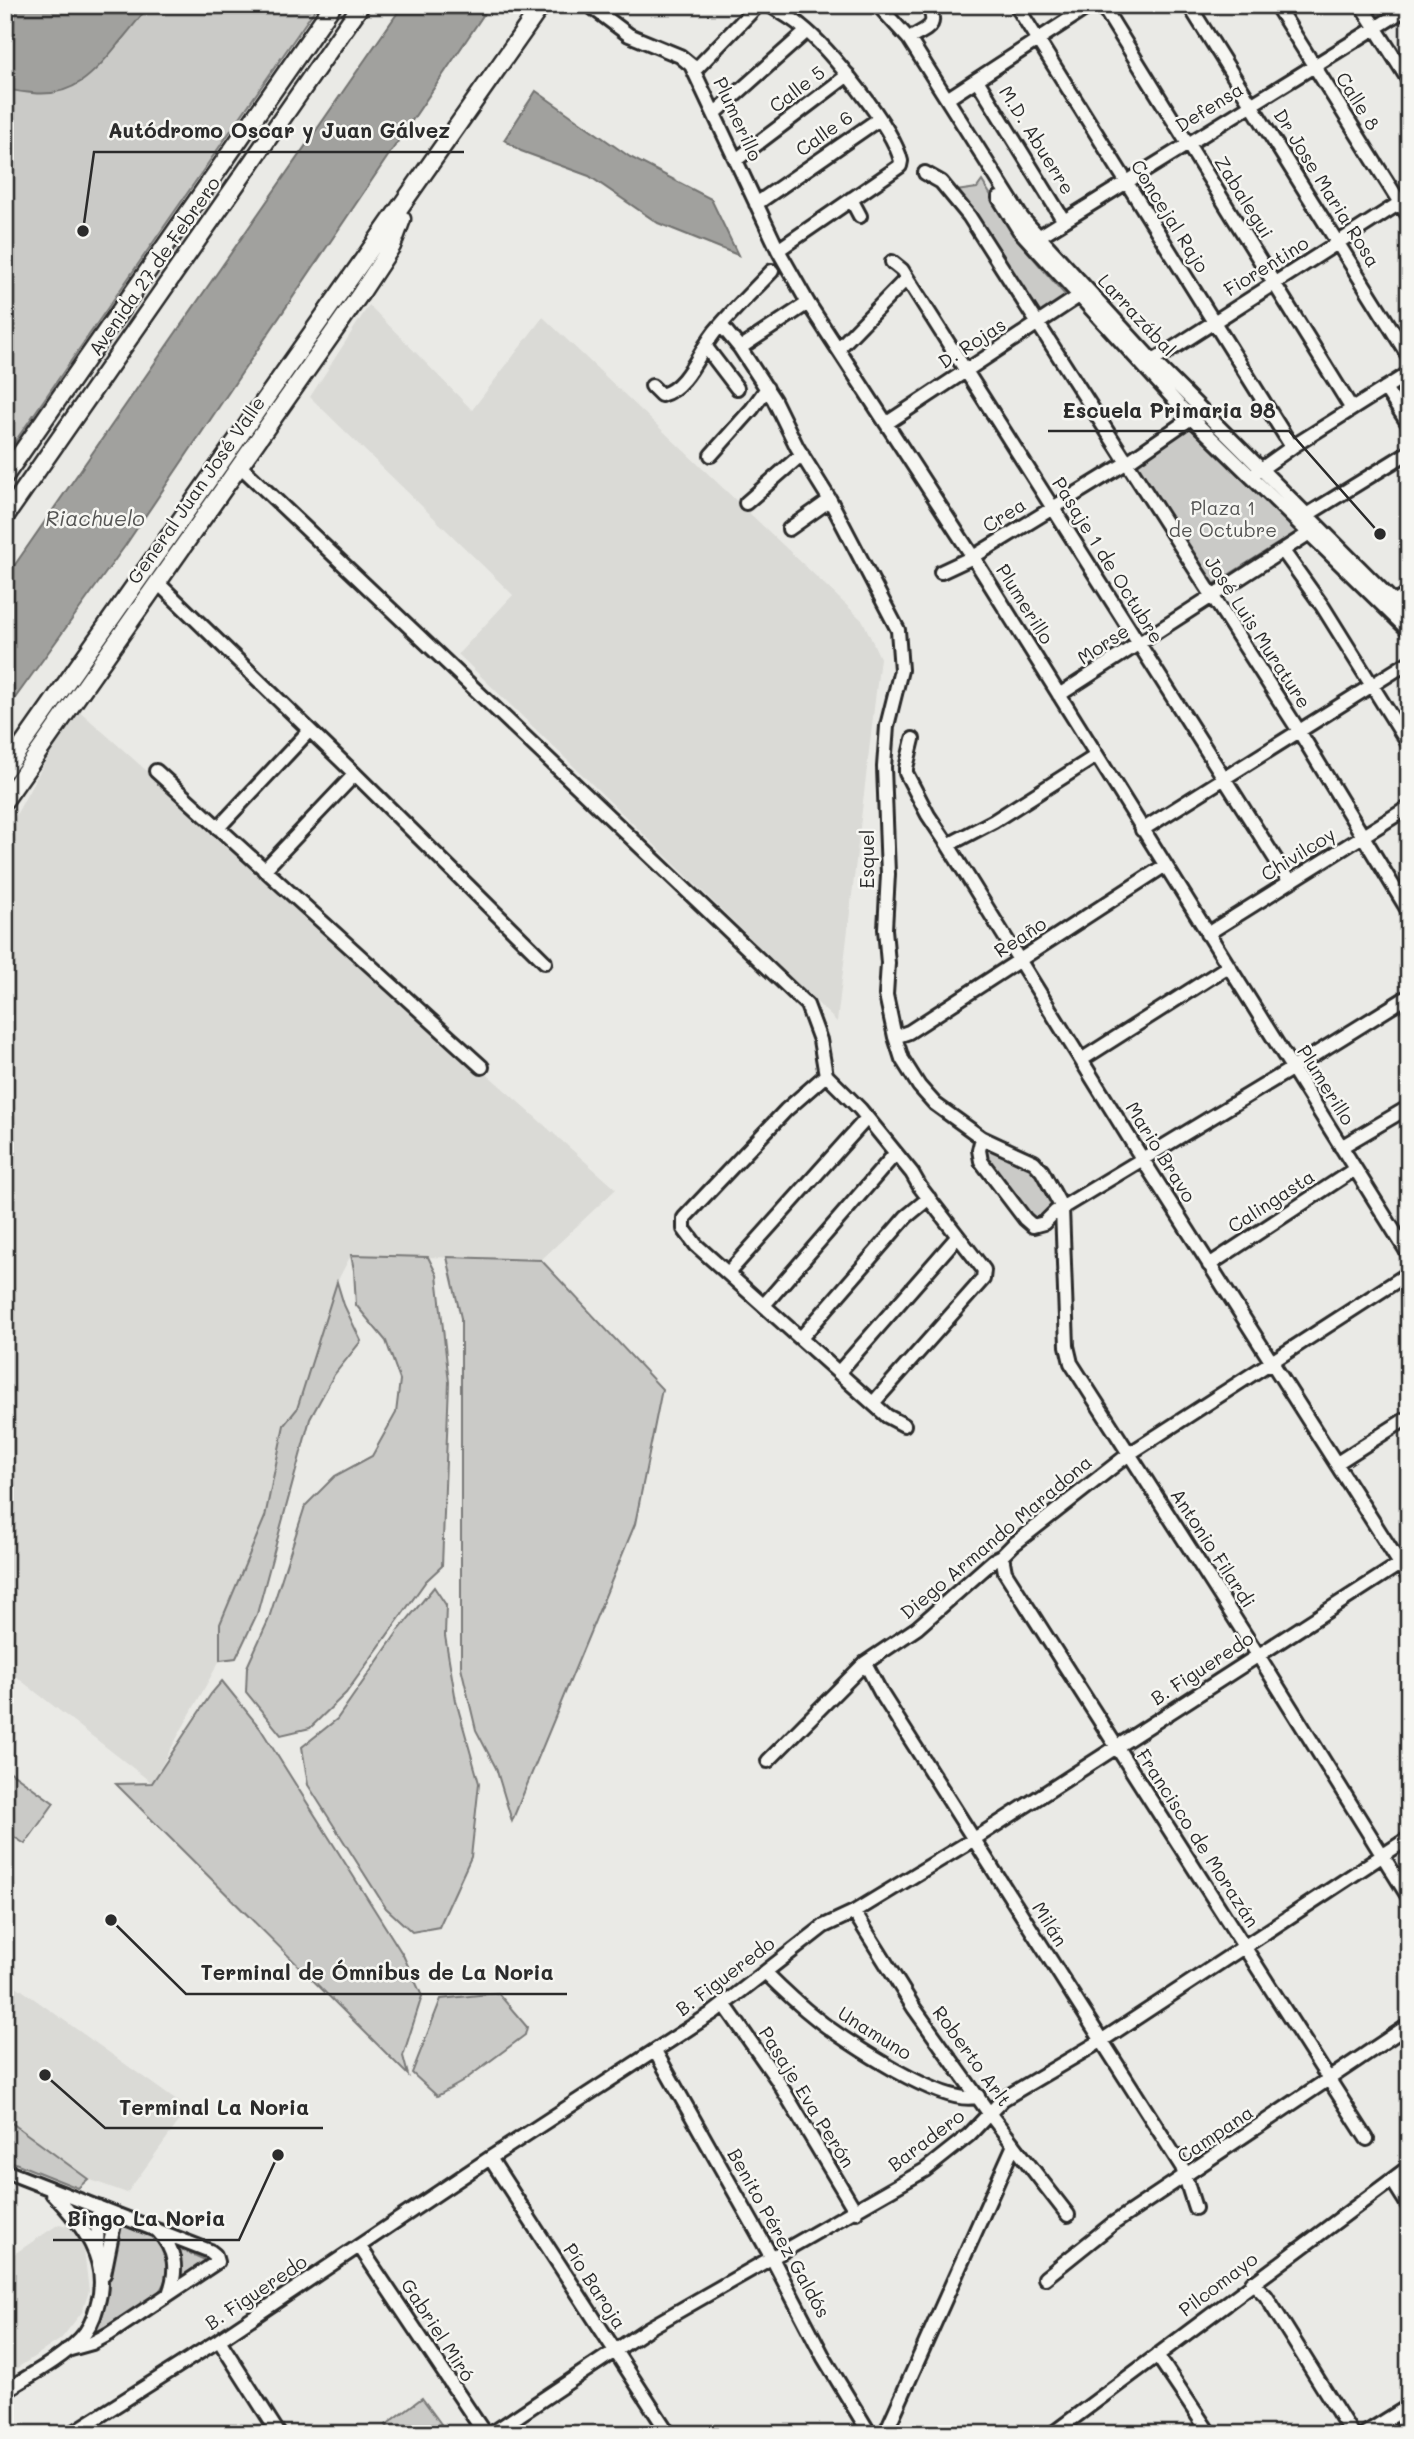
<svg xmlns="http://www.w3.org/2000/svg" width="1414" height="2439" viewBox="0 0 1414 2439" font-family="Mali,sans-serif">
	<rect width="100%" height="100%" fill="#eaeae6"/>
	<filter id="ink" filterUnits="userSpaceOnUse"><feTurbulence type="fractalNoise" baseFrequency=".0143" numOctaves="2"/><feDisplacementMap in="SourceGraphic" scale="14" xChannelSelector="R" yChannelSelector="G"/><feConvolveMatrix kernelMatrix="1 2 1 2 8 2 1 2 1" color-interpolation-filters="sRGB"/></filter>
	<g filter="url(#ink)">
		<path fill="#dadad6" d="M369 305 472 410 543 317 863 621 880 658 837 1022 458 654 513 595 310 397Z
			M75 707 616 1189 541 1260 351 1255 337 1282 297 1409 284 1426 265 1517 220 1624V1660L152 1783 5 1668V835Z
			M5 1978 188 2109 127 2193 88 2179 5 2118Z
			M59 2224 72 2227 84 2250 89 2291 82 2312 61 2339 5 2376V2260Z"/>
		<path fill="#cacac7" stroke="#7a7a79" stroke-width="2" d="M5 5H318L5 456Z
			M982 181 1021 244 1066 296 1038 317 956 191 977 188Z
			M1187 422 1295 528 1296 532 1214 584 1211 583 1135 468 1134 459Z
			M988 1146C1026 1161 1038 1163 1052 1204L1049 1211 1036 1222 1031 1219 984 1156Z
			M351 1255 428 1257 437 1275 449 1382 442 1566 426 1581 346 1693 310 1728 281 1735 246 1692 247 1667 268 1621 305 1506 335 1476 372 1456 396 1413 400 1380 386 1341 356 1305 354 1270Z
			M447 1257 541 1260 662 1389 635 1524 512 1821 496 1768 476 1730 461 1667V1318Z
			M337 1282 344 1305 361 1341 334 1375 310 1419 257 1614 236 1658 220 1660V1624L265 1517 284 1425 297 1409Z
			M434 1587 446 1605 445 1636 456 1701 479 1783 471 1857 439 1927 412 1932 386 1908 308 1785 302 1747 337 1719 399 1630Z
			M222 1681 260 1728 403 1955 422 1996 403 2056 408 2075 116 1784 152 1783 211 1694Z
			M5 1768 54 1803 25 1844 5 1831Z
			M498 1993 527 2027 525 2035 462 2082 437 2096 412 2073 441 1999Z
			M5 2118 88 2179 78 2188 5 2159Z
			M117 2221C129 2226 142 2230 153 2237 173 2252 171 2280 155 2296L90 2336 103 2308 107 2290 108 2265Z
			M174 2246 205 2260 204 2263 178 2279Z
			M422 2398 441 2424 428 2434H393L386 2425Z"/>
		<path fill="#a1a19e" stroke="#727270" stroke-width="2" d="M5 5H149C139 19 128 32 118 44 95 73 73 98 32 93 22 92 14 92 5 87Z
			M403 5H490L125 546 5 712V579Z
			M536 91 630 157 711 199 738 255 658 223 589 176 521 151 504 140Z"/>
		<g fill="none" stroke-linecap="round" stroke-linejoin="round">
			<defs>
				<path id="minor" d="M589 5 629 35 680 56 691 65 778 250 808 303 973 557 1409 1255
					M769 5C780 12 792 18 801 26 829 48 893 127 901 161L900 166 778 250
					M878 5 909 39 1022 218 1152 360 1409 617
					M1016 5 1292 447
					M1102 5 1352 409
					M1189 5 1409 357
					M1276 5 1409 217
					M1361 5 1409 81
					M909 39C927 28 940 27 927 5
					M694 71 758 5
					M977 80 1064 221
					M947 99 1091 5
					M714 114 807 31
					M736 160 848 75
					M925 173 941 182 969 216 1299 731 1409 912
					M999 198 1019 230 1191 418 1409 631
					M851 199 860 216
					M756 204 879 119
					M1035 239 1409 7
					M892 262 902 270 1290 882
					M721 325 740 348 774 400 797 447 830 500 898 630 901 670 887 726 884 767 888 874 885 929 888 963 886 995 895 1037 902 1059 919 1086 935 1104 982 1138 1034 1162 1042 1171 1062 1208 1067 1346 1071 1363 1258 1655 1409 1898
					M705 346 737 388
					M740 348 808 303
					M838 349 907 278
					M1147 365 1409 197
					M652 386 661 395C689 388 700 347 718 328 735 308 754 290 772 271
					M1385 388 1409 425
					M887 423 1079 296
					M711 455 752 409 767 388
					M239 465 807 1005 820 1040 826 1075 860 1109 912 1173 920 1187 984 1270 983 1279 874 1402
					M1254 474 1292 447 1409 373
					M746 503 802 454
					M1299 520 1409 452
					M789 529 830 500
					M1283 551 1323 607 1409 745
					M941 572 973 557 1126 463 1191 418
					M157 582 355 774 545 962
					M1389 607 1409 593
					M1059 695 1308 534
					M913 739 906 768V773L928 815 948 845 1143 1160 1409 1578
					M156 771 482 1067
					M218 828 309 731
					M1142 830 1409 662
					M948 845 994 821 1096 756
					M264 870 355 774
					M1207 934 1409 807
					M895 1037 909 1032 1164 866
					M1081 1060 1227 967
					M826 1075 786 1110 684 1218V1229L696 1245 887 1416 904 1425
					M982 1138 979 1150 981 1161 1025 1219 1033 1226 1044 1223 1055 1212 1293 1068 1409 996
					M1341 1147 1409 1107
					M1209 1265 1355 1169
					M728 1273 866 1119
					M764 1305 895 1154
					M801 1338 906 1217 929 1198
					M839 1372 958 1236
					M1337 1463 1409 1417
					M1002 1556 1005 1572 1367 2139
					M865 1663 881 1693 1182 2167 1195 2208
					M768 1761 865 1663 917 1628 994 1560 1002 1556 1013 1545 1129 1454 1409 1273
					M854 1912 914 2008 989 2113 1068 2215
					M765 1972C782 1989 799 2005 817 2019 843 2040 948 2110 978 2096
					M724 2004 776 2078 856 2212
					M655 2051 772 2258 824 2358 870 2434
					M490 2158 669 2434
					M5 2171 210 2251 215 2255 217 2262 109 2334 92 2343 67 2350
					M1392 2180 1409 2207
					M158 2231C176 2250 178 2270 169 2294
					M360 2247 485 2434
					M97 2252 98 2207
					M104 2274 116 2214
					M1045 2278 1111 2225 1409 2025
					M1252 2282 1266 2296 1352 2434
					M219 2340 279 2434
					M1157 2355 1210 2434
					M5 2391C30 2375 60 2360 80 2339 89 2330 94 2318 97 2306 112 2261 82 2224 52 2193
					M71 2434 219 2340 490 2158 714 2012 824 1926 854 1912 974 1839 1409 1558
					M491 2434 649 2328 925 2170 969 2135 1003 2099 1101 2041 1409 1838
					M885 2434 1014 2145
					M1052 2434 1409 2167
					M1364 2434 1409 2406"/>
				<path id="major" d="M5 476 333 5
					M5 517 361 5
					M5 770 542 5
					M5 800 361 293 392 246 402 219"/>
			</defs>
			<use href="#minor" stroke="#2b2b2b" stroke-width="18"/>
			<use href="#major" stroke="#2b2b2b" stroke-width="21"/>
			<use href="#minor" stroke="#f6f6f2" stroke-width="12"/>
			<use href="#major" stroke="#f6f6f2" stroke-width="16"/>
		</g>
	</g>
	<g text-anchor="middle" stroke-width="5" stroke-linejoin="round" paint-order="stroke">
		<g font-size="19" fill="#2b2b2b" stroke="#f6f6f2">
			<text transform="translate(797 89) rotate(-37)" y="7">Calle 5</text>
			<text transform="translate(1358 101) rotate(58)" y="7">Calle 8</text>
			<text transform="translate(1209 107) rotate(-32)" y="7">Defensa</text>
			<text transform="translate(738 119) rotate(65)" y="7">Plumerillo</text>
			<text transform="translate(824 133) rotate(-35)" y="7">Calle 6</text>
			<text transform="translate(1037 140) rotate(58)" y="7">M.D. Abuerre</text>
			<text transform="translate(1327 188) rotate(58)" y="7">Dr Jose Maria Rosa</text>
			<text transform="translate(1244 197) rotate(58)" y="7">Zabalegui</text>
			<text transform="translate(1170 216) rotate(58)" y="7">Concejal Rajo</text>
			<text transform="translate(154 266) rotate(-55)" y="7">Avenida 27 de Febrero</text>
			<text transform="translate(1266 266) rotate(-32)" y="7">Fiorentino</text>
			<text transform="translate(1137 315) rotate(47)" y="7">Larrazábal</text>
			<text transform="translate(972 343) rotate(-33)" y="7">D. Rojas</text>
			<text transform="translate(196 490) rotate(-55)" y="7">General Juan José Valle</text>
			<text transform="translate(1004 515) rotate(-32)" y="7">Crea</text>
			<text transform="translate(1108 560) rotate(58)" y="7">Pasaje 1 de Octubre</text>
			<text transform="translate(1025 604) rotate(58)" y="7">Plumerillo</text>
			<text transform="translate(1258 632) rotate(57)" y="7">José Luis Murature</text>
			<text transform="translate(1103 644) rotate(-33)" y="7">Morse</text>
			<text transform="translate(1298 854) rotate(-32)" y="7">Chivilcoy</text>
			<text transform="translate(867 859) rotate(-90)" y="7">Esquel</text>
			<text transform="translate(1020 937) rotate(-33)" y="7">Reaño</text>
			<text transform="translate(1326 1085) rotate(58)" y="7">Plumerillo</text>
			<text transform="translate(1161 1152) rotate(58)" y="7">Mario Bravo</text>
			<text transform="translate(1271 1201) rotate(-33)" y="7">Calingasta</text>
			<text transform="translate(996 1537) rotate(-40)" y="7">Diego Armando Maradona</text>
			<text transform="translate(1213 1548) rotate(57)" y="7">Antonio Filardi</text>
			<text transform="translate(1202 1668) rotate(-33)" y="7">B. Figueredo</text>
			<text transform="translate(1198 1838) rotate(57)" y="7">Francisco de Morazán</text>
			<text transform="translate(1050 1924) rotate(58)" y="7">Milán</text>
			<text transform="translate(725 1976) rotate(-37)" y="7">B. Figueredo</text>
			<text transform="translate(875 2033) rotate(32)" y="7">Unamuno</text>
			<text transform="translate(972 2056) rotate(54)" y="7">Roberto Arlt</text>
			<text transform="translate(807 2097) rotate(58)" y="7">Pasaje Eva Perón</text>
			<text transform="translate(1215 2134) rotate(-34)" y="7">Campana</text>
			<text transform="translate(926 2140) rotate(-37)" y="7">Baradero</text>
			<text transform="translate(779 2233) rotate(61)" y="7">Benito Pérez Galdós</text>
			<text transform="translate(1218 2284) rotate(-37)" y="7">Pilcomayo</text>
			<text transform="translate(595 2286) rotate(57)" y="7">Pío Baroja</text>
			<text transform="translate(256 2292) rotate(-34)" y="7">B. Figueredo</text>
			<text transform="translate(438 2330) rotate(57)" y="7">Gabriel Miró</text>
		</g>
		<g font-size="19" fill="#535352" stroke="#f6f6f2">
			<text x="1223" y="515">Plaza 1<tspan x="1223" dy="22">de Octubre</tspan></text>
		</g>
		<g font-size="21" font-style="italic" fill="#545453" stroke="#f6f6f2">
			<text x="95" y="526">Riachuelo</text>
		</g>
	</g>
	<path fill="none" stroke="#2b2b2b" stroke-width="2.5" d="M83 231L94 152H464M1380 534L1289 431H1048M111 1920L186 1994H567M45 2075L105 2128H323M278 2155L239 2240H53"/>
	<g fill="#2b2b2b" stroke="#f6f6f2" stroke-width="2.5">
		<circle cx="83" cy="231" r="7"/>
		<circle cx="1380" cy="534" r="7"/>
		<circle cx="111" cy="1920" r="7"/>
		<circle cx="45" cy="2075" r="7"/>
		<circle cx="278" cy="2155" r="7"/>
	</g>
	<g font-size="21" text-anchor="middle" font-weight="bold" fill="#2b2b2b" stroke="#f6f6f2" stroke-width="5" stroke-linejoin="round" paint-order="stroke">
		<text x="279" y="138">Autódromo Oscar y Juan Gálvez</text>
		<text x="1169" y="418">Escuela Primaria 98</text>
		<text x="377" y="1980">Terminal de Ómnibus de La Noria</text>
		<text x="214" y="2115">Terminal La Noria</text>
		<text x="146" y="2226">Bingo La Noria</text>
	</g>
	<rect width="1414" height="2439" fill="none" stroke="#f6f6f2" stroke-width="28"/>
	<rect x="14" y="14" width="1386" height="2411" fill="none" stroke="#2b2b2b" stroke-width="2.5" filter="url(#ink)"/>
</svg>
